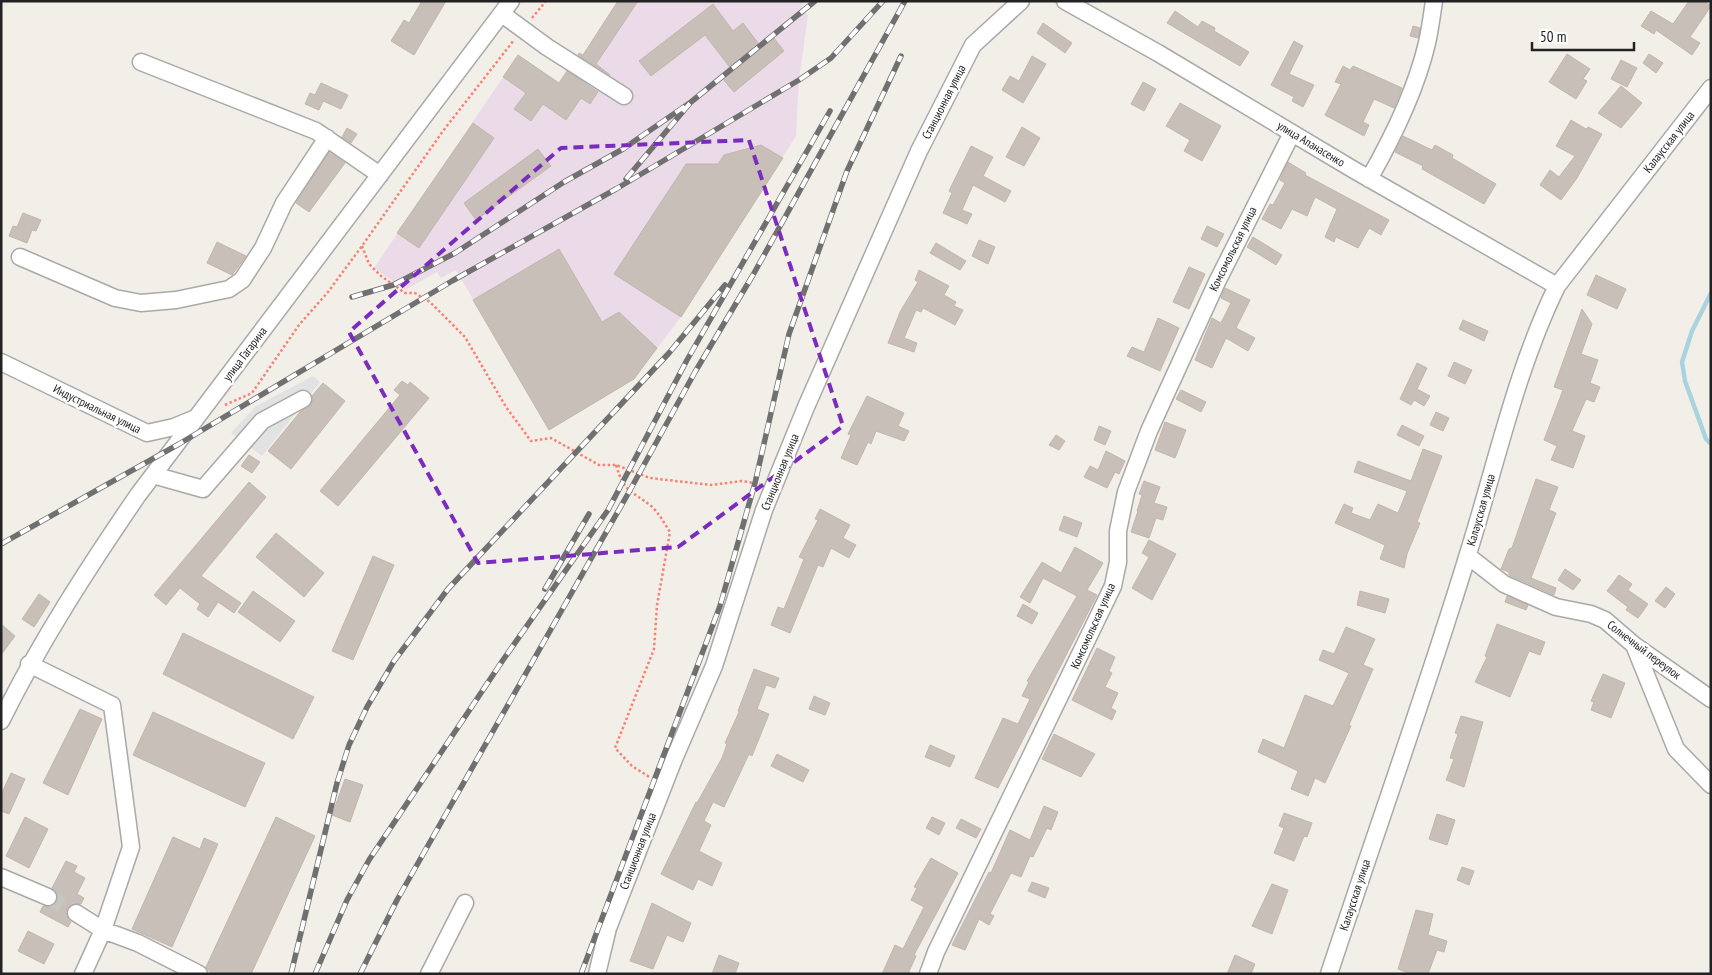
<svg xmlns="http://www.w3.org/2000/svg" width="1712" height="975" viewBox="0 0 1712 975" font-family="'PT Sans Narrow',sans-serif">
	<rect width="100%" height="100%" fill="#f2efe9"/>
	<path fill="#ebdbe8" d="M618 1H805L801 8 808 15 799 80 796 136 681 317 634 379 549 430 456 270 441 278 437 272 405 290 374 268 518 55 559 83 579 53 583 55Z"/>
	<path fill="#e2e2e2" d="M313 376 320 382 262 456 231 433 256 406Z"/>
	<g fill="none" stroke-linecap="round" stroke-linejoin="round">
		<path stroke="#aad3df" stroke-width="4.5" d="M1711 293 1692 331 1682 362 1685 381 1706 439 1711 444"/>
	</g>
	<path fill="#c7bfb8" stroke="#c4b6ab" d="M422 1H446L414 55 391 41 404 20 409 23Z
		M618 1H638L596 64 610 75 578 55 579 53 583 55Z
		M1689 1H1704L1711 6 1690 37 1700 43 1692 55 1656 30 1654 34 1641 26 1651 11 1673 24Z
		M713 4 733 31 743 23 761 47 773 37 784 51 734 92 722 78 732 70 705 35 651 76 639 61Z
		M1175 11 1198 27 1202 21 1215 28 1214 31 1249 52 1240 66 1167 23Z
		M1043 23 1072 43 1065 53 1037 33Z
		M1413 26 1420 28 1418 38 1410 36Z
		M1294 41 1303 46 1289 74 1314 85 1303 107 1292 101 1294 97 1271 85Z
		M1567 54 1590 69 1583 79 1587 81 1576 99 1549 82Z
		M1649 54 1663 63 1656 73 1643 63Z
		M518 55 559 83 567 71 598 92 590 104 581 98 566 120 543 104 531 121 514 109 526 93 503 77Z
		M1032 56 1046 64 1023 103 1002 90 1010 76 1019 81Z
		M1621 60 1637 68 1627 87 1611 79Z
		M1343 66 1350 70 1353 66 1402 88 1394 108 1374 99 1363 122 1369 125 1364 136 1325 115 1341 84 1335 82Z
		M1143 82 1156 89 1144 111 1131 104Z
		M321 83 348 95 341 109 323 101 319 110 305 104 310 93 315 95Z
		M1621 86 1642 103 1621 128 1598 113Z
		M1180 103 1221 126 1202 161 1184 151 1190 140 1166 126Z
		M1571 120 1586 129 1588 127 1602 134 1577 178 1561 200 1540 185 1550 170 1559 177 1575 156 1556 146Z
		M473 123 494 138 419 248 397 233Z
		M1022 127 1040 138 1024 166 1006 157Z
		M347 128 357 134 351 143 342 137Z
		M1403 136 1432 150 1435 145 1453 155 1452 158 1496 184 1484 204 1422 169 1423 166 1395 152Z
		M761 145 783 158 681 317 614 274 686 164H718L724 155Z
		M971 146 993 157 983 176 1011 191 1005 202 973 185 962 210 972 214 967 224 943 213 952 193 949 191Z
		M538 149 551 166 476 220 464 203Z
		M329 152 345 163 309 212 296 203Z
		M1288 162 1306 173 1305 175 1389 220 1381 235 1369 228 1358 248 1336 237 1334 242 1325 237 1337 209 1315 197 1307 216 1292 209 1281 229 1262 219 1270 204 1273 205 1285 183 1280 180Z
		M23 213 41 220 36 231 32 230 27 243 9 236 13 226 17 227Z
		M1207 226 1224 234 1217 247 1201 239Z
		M1253 237 1282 255 1276 265 1247 247Z
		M979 240 995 247 988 264 972 256Z
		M217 242 246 256 232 275 207 263Z
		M936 243 966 261 960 270 930 253Z
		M559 249 602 322 619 312 657 348 634 379 549 430 473 300Z
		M1189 267 1205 274 1189 309 1173 302Z
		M919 270 949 286 944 295 956 302 954 306 963 310 955 325 923 308 921 312 916 310 904 338 917 343 914 352 888 343 900 312 918 282 915 280Z
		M1596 275 1626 289 1617 309 1587 295Z
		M1225 288 1250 300 1236 328 1255 338 1248 351 1226 338 1212 368 1195 360 1212 318 1221 323 1231 303 1221 298Z
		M1582 309 1592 324 1581 354 1598 360 1590 383 1600 387 1594 402 1586 399 1572 431 1585 436 1573 468 1551 460 1557 446 1544 440 1563 390 1554 387Z
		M1158 318 1179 328 1160 371 1127 356 1132 347 1144 352Z
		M1463 320 1488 331 1484 341 1459 329Z
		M1454 362 1472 370 1465 384 1448 376Z
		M1417 363 1427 368 1417 389 1430 396 1424 406 1414 400 1411 405 1400 399Z
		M402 381 408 385 410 382 429 398 338 506 320 491 400 395 394 390Z
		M323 383 345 401 291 469 268 451 300 412 311 405 312 396Z
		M1181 390 1206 402 1201 412 1176 399Z
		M867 396 904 413 898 426 909 431 904 441 876 431 871 444 868 442 857 465 841 458 851 435 848 434Z
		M1436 412 1449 418 1443 431 1430 425Z
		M1165 422 1186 430 1175 458 1155 450Z
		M1402 425 1424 436 1419 446 1397 435Z
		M1099 426 1111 431 1105 445 1094 440Z
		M1056 435 1065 441 1059 450 1049 445Z
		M1423 449 1442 456 1417 522 1420 523 1407 554 1404 568 1380 559 1385 545 1335 523 1344 504 1353 508 1351 513 1370 520 1378 504 1398 513 1407 491 1354 472 1358 461 1411 481Z
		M1106 451 1125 461 1119 474 1115 472 1107 488 1084 477 1090 466 1098 470Z
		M249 455 260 462 252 473 241 466Z
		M1536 479 1558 487 1549 510 1556 513 1531 578 1556 588 1554 595 1509 575V572L1501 569 1509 549 1512 548Z
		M1144 481 1160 487 1154 503 1167 507 1163 520 1156 518 1149 538 1131 532 1138 511H1137L1142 495 1139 494Z
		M249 482 266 497 201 576 241 603 234 613 218 602 208 617 197 609 200 604 180 588 166 605 154 595Z
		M820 509 850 525 843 538 856 545 849 558 831 548 823 567 818 565 790 633 771 625 778 607 784 609 804 559 799 557 818 520 815 519Z
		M1064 516 1082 523 1077 537 1059 530Z
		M276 533 324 573 304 597 256 557Z
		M1149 540 1176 554 1152 600 1132 588 1149 557 1142 553Z
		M1075 547 1103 563 1087 590 1097 595 998 788 975 778 1003 718 1018 724 1030 699 1022 696 1029 682 1027 681 1077 596 1043 578 1030 603 1020 597 1042 562 1061 573Z
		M373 556 394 565 353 660 332 651Z
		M1565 569 1581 580 1573 590 1558 580Z
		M1619 575 1632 584 1628 590 1648 604 1638 618 1626 610 1628 607 1607 591Z
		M1666 587 1675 594 1665 608 1655 601Z
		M253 591 295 621 280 642 238 612Z
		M1360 591 1389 599 1385 613 1357 605Z
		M39 594 50 602 34 627 22 619Z
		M1507 596 1528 605 1526 610 1505 602Z
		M1023 604 1038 613 1032 624 1017 616Z
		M1 624 15 636 1 655Z
		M1497 624 1545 642 1540 655 1529 651 1510 697 1475 682 1487 657 1485 656Z
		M1346 627 1375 639 1363 665 1373 669 1349 725 1351 726 1325 783 1315 778 1308 796 1291 789 1298 771 1258 752 1263 739 1284 748 1305 695 1333 706 1349 673 1319 660 1323 650 1334 654Z
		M183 633 314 697 293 739 163 674Z
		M1097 648 1115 657 1109 671 1112 673 1105 687 1118 693 1111 708 1116 711 1112 720 1072 700Z
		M754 669 779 678 775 688 766 685 757 709 769 714 752 756 749 754 724 807 713 802 704 821 711 825 699 851 722 863 712 886 698 879 693 890 661 874 696 802 697 803 722 758 727 744 725 743 739 712 738 711Z
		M1603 674 1625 683 1611 718 1591 710 1594 702 1591 701Z
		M814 696 830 703 825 715 809 709Z
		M80 709 102 719 68 795 43 783Z
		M153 712 265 763 245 807 133 755Z
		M1461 716 1483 722 1464 787 1446 780 1454 759 1450 758 1458 734 1455 733Z
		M1054 734 1095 754 1081 777 1042 759Z
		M930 745 955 756 950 767 925 757Z
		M777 754 809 770 803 782 771 766Z
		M11 773 25 779 9 814 1 811V795Z
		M345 779 363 785 350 822 332 815Z
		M1044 806 1058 812 1051 830 1047 828 1033 857 1030 856 1021 877 1011 873 990 914 994 916 989 925 979 919 965 950 952 945 989 872 991 873 1010 830 1030 840Z
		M1284 813 1312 823 1307 837 1304 836 1294 861 1274 853 1284 828 1279 826Z
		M1437 814 1455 820 1447 845 1429 839Z
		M25 817 48 829 29 868 6 856Z
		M276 817 315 836 251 974H212L206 967Z
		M932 817 945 823 939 835 926 828Z
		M961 819 981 829 976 838 956 828Z
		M173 837 200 849 204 838 218 844 172 947 132 929Z
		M931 858 958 873 914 955 916 956 908 974H882L895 945 903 949 924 907 911 900 917 888 914 887Z
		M66 861 77 866 74 872 85 878 77 894 84 898 81 904H72L67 908V917L71 922 68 927 40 912 43 906 50 907 57 901 58 895 52 888Z
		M1462 867 1474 871 1469 885 1457 880Z
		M1032 882 1049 888 1045 898 1028 891Z
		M1272 884 1288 890 1272 934 1252 926Z
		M652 903 691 923 683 942 667 935 653 969 630 961Z
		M1416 910 1433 914 1428 935 1447 941 1444 952 1437 950 1428 974H1411L1398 969Z
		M28 931 54 944 44 964 18 951Z
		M719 955 739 963 735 974H712Z
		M1235 955 1255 964 1251 974H1227Z"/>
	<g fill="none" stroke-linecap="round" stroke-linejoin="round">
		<path stroke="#c8c6c1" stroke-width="16" stroke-dasharray="16 8" stroke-linecap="butt" d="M48 897 76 913"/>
		<defs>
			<path id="minor" d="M1065 1 1158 53 1354 170 1557 286
				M502 14 547 47 624 96
				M141 62 316 131 380 175
				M1369 179C1393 137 1416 90 1427 43 1430 30 1432 15 1434 1
				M20 257 115 298 141 303 176 300 229 289 242 280 263 248 284 203 327 138
				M1 362 147 433 174 427 196 418
				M153 475 203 489 262 421 303 399
				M1468 556 1504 584 1556 607 1591 614 1605 620 1634 645 1711 699
				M1634 645 1676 749 1711 785
				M29 664 112 705 131 847 103 930 83 974
				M1 721C40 642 88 568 138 495L511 1
				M1 877 48 897
				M76 913 103 930 138 943 199 974
				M429 974 465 903
				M597 974 608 928 674 759 714 666 764 510 806 407 919 151 973 45 1021 1
				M928 974 936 952 1113 586 1118 562V531L1126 492 1149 431 1217 282 1292 133
				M1329 974C1375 834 1425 695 1468 554 1496 465 1516 370 1557 286L1711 88"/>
		</defs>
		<use href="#minor" stroke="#a9a9a9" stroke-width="19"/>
		<path stroke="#fa8072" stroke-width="2.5" stroke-dasharray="2.5 2.5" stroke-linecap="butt" d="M532 18 546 1
			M362 246 369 264 381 276 405 293H415L430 302 465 337 506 407 531 441 551 438 599 465H616L650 478 711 485 742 481 760 484
			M225 405 252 393 299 325 328 292 362 246 443 131 514 40
			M616 465C625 494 630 489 651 506 659 513 664 523 670 532L657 605 654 649 615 748 632 766 651 778"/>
		<use href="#minor" stroke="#fff" stroke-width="16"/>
		<defs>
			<path id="rail" d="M626 179 691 102 815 1
				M352 297 393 285 455 253 564 182 623 149 691 102
				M1 544 179 444 452 281 616 189 799 80 831 58 883 1
				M545 589 589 514
				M291 974 337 783 349 745 367 707 394 661 448 589 669 353 725 285
				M315 974 347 900 369 860 503 660 608 510 687 360 830 111
				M360 974 397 900 629 492 695 372 753 275 905 1
				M581 974 720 606 755 483 789 334 847 171 901 56"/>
		</defs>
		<use href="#rail" stroke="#707070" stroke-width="5.5"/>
		<use href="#rail" stroke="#fff" stroke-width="4" stroke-dasharray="11" stroke-linecap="butt"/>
	</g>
	<path fill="none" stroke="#7b2cbf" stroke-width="4" stroke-dasharray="10 6" stroke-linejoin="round" d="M749 140 843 426 678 547 478 563 349 332 561 148Z"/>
	<g text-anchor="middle" stroke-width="5" stroke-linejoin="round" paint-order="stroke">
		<g font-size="12" fill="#222" stroke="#fff">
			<text transform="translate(944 102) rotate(-63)" y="4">Станционная улица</text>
			<text transform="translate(1669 142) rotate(-52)" y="4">Калаусская улица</text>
			<text transform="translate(1311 144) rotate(31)" y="4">улица Апанасенко</text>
			<text transform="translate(1233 249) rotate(-64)" y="4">Комсомольская улица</text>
			<text transform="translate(245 354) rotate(-53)" y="4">улица Гагарина</text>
			<text transform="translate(97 409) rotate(26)" y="4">Индустриальная улица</text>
			<text transform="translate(780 472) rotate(-68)" y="4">Станционная улица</text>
			<text transform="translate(1481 510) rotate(-74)" y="4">Калаусская улица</text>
			<text transform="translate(1093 626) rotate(-66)" y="4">Комсомольская улица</text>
			<text transform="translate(1644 650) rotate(37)" y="4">Солнечный переулок</text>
			<text transform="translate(638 851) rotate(-69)" y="4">Станционная улица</text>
			<text transform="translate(1355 895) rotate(-72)" y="4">Калаусская улица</text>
		</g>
	</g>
	<rect width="1712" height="975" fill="none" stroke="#222222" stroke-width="5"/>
	<path d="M1532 42v8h102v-8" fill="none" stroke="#222222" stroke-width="2.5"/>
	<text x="1540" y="42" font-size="15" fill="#222222" stroke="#ffffff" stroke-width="4" paint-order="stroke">50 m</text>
</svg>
